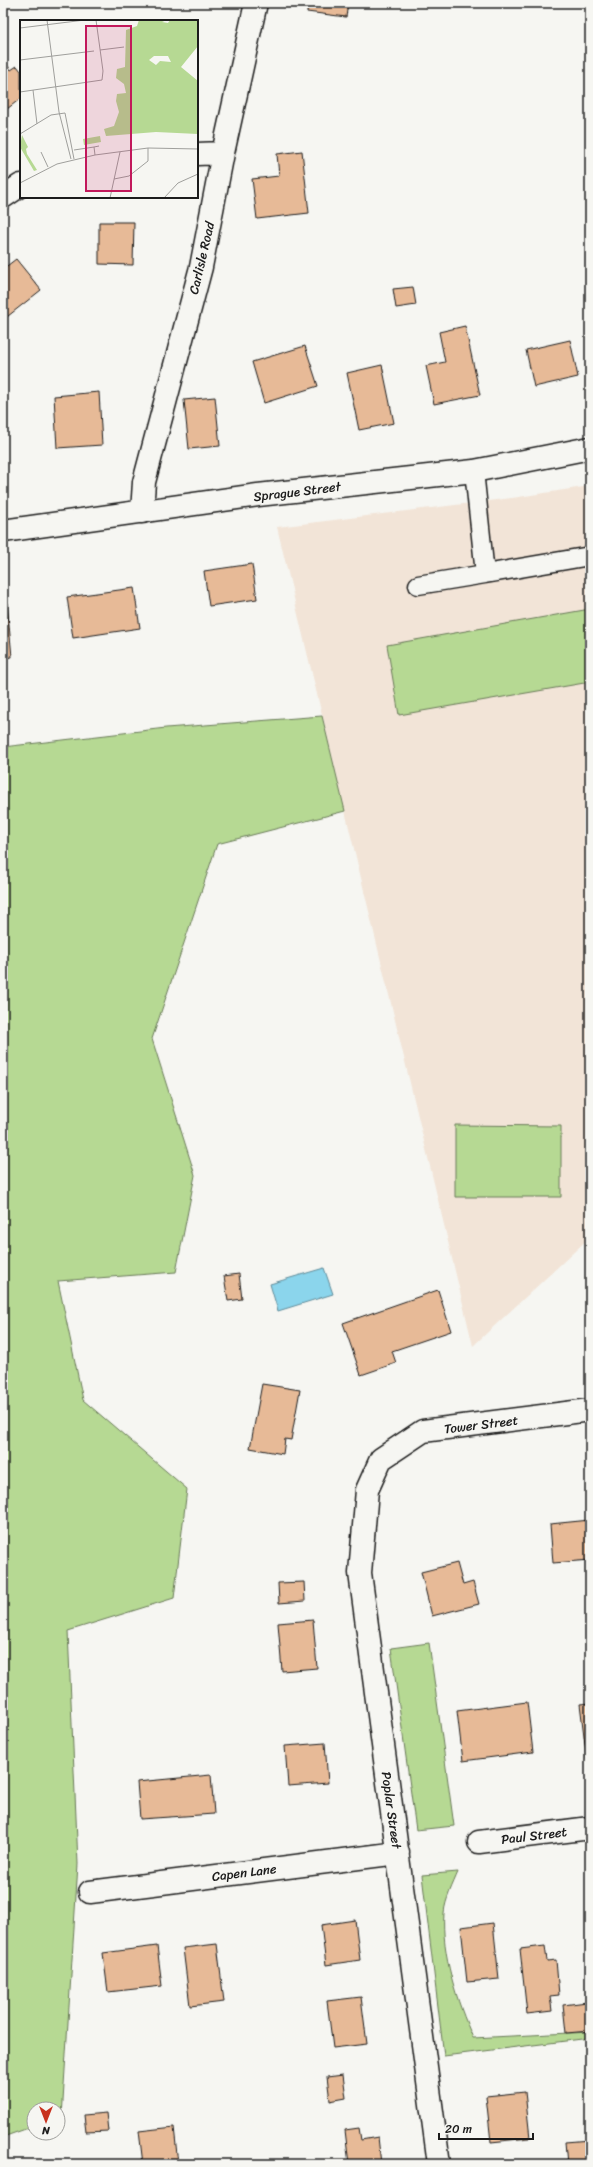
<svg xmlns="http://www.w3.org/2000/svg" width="593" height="2167" viewBox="0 0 593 2167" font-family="Sriracha,sans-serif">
	<rect width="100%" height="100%" fill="#f6f6f2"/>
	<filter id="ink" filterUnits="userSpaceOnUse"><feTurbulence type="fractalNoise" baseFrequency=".025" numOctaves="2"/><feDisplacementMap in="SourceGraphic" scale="8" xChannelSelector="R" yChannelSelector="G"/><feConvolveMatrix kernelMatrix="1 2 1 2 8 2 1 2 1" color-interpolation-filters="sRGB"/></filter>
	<g filter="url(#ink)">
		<path fill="#f2e4d7" d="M590 486V1237L473 1346 277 527 512 498Z"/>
		<path fill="#b6d993" stroke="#697a58" d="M590 609V682L399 715 387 645Z
			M322 716 345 811 217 844 152 1039 195 1175 176 1272 58 1281 83 1400 187 1489 174 1598 68 1631 78 1864 62 2117 58 2119V2109H34V2126L3 2137V747L166 728Z
			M455 1125 561 1126V1197H455Z
			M429 1643 454 1826 416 1830 391 1648Z
			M458 1872C453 1884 445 1900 444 1913 441 1953 457 2002 473 2038L590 2032V2038L444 2056 422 1875Z"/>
		<path fill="#8bd5ec" stroke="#5f8b99" d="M324 1268 333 1294 278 1311 270 1284Z"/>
		<path fill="#e7ba97" stroke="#1c1c1c" d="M308 3H348L346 17 307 12Z
			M3 60 11 70 17 66 21 71V100L20 99 3 112Z
			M302 151 309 213 257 219 252 179 279 176 277 154Z
			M99 222H134L133 265 99 264Z
			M16 259 41 290 3 320V269Z
			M413 287 416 305 396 308 393 289Z
			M465 326 480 395 434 404 426 366 445 362 439 332Z
			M570 340 578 377 534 387 526 350Z
			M305 346 318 386 264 403 252 362Z
			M382 365 394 423 359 430 347 373Z
			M99 392 102 445 57 448 54 396Z
			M215 397 220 446 189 449 184 400Z
			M252 564 257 599 209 606 204 571Z
			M134 588 140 628 73 638 67 597Z
			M3 603H7L12 657 3 658Z
			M239 1274 242 1299 228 1301 224 1276Z
			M438 1290 451 1331 392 1351 396 1363 361 1375 343 1323Z
			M262 1384 300 1390 291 1440 285 1439 283 1454 250 1448Z
			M590 1520V1560L553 1563 550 1524Z
			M457 1563 463 1585 473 1582 479 1604 432 1616 421 1572Z
			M304 1582 305 1601 279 1603 278 1583Z
			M313 1620 317 1668 282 1671 278 1623Z
			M527 1702 533 1752 463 1761 457 1711Z
			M590 1703V1760H587L580 1704Z
			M325 1743 328 1783 288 1786 285 1746Z
			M211 1775 214 1814 140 1819 137 1782Z
			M355 1920 360 1960 326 1965 321 1925Z
			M493 1923 499 1979 467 1982 461 1927Z
			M217 1944 224 2002 190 2006 183 1948Z
			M157 1946 162 1986 108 1992 103 1953Z
			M545 1946 547 1961 556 1960 559 1995 550 1996 552 2011 527 2014 520 1949Z
			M361 1997 367 2044 333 2048 327 2001Z
			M587 2002 590 2031 566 2033 563 2005Z
			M343 2075 346 2098 330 2101 327 2077Z
			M525 2092 530 2138 491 2142 486 2096Z
			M106 2113 108 2131 86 2132 84 2115Z
			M174 2127 178 2164H143L139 2131Z
			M359 2128 361 2140 378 2137 381 2164H349L345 2130Z
			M590 2140V2164H567L565 2142Z"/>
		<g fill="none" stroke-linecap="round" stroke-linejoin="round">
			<defs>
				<path id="lane" d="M485 574 590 556
					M418 585 485 574 474 471"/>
				<path id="street" d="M197 154 223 153
					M3 197 21 185
					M142 512 144 482 201 267 223 153 256 3
					M479 1842 590 1828
					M90 1892 398 1853
					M439 2164 360 1573 367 1490 381 1459 423 1431 590 1410"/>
				<path id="secondary" d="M3 531 258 495 474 471 590 448"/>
			</defs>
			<use href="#lane" stroke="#1c1c1c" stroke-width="21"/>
			<use href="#street" stroke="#1c1c1c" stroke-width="25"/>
			<use href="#secondary" stroke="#1c1c1c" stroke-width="25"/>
			<use href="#lane" stroke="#f6f6f2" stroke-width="18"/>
			<use href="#street" stroke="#f6f6f2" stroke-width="22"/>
			<use href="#secondary" stroke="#f6f6f2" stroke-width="22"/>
		</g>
	</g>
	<g text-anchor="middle" stroke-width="3" stroke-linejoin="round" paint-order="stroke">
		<g font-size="13" fill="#1c1c1c" stroke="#f6f6f2">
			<text transform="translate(201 258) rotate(-77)" y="5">Carlisle Road</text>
			<text transform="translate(297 491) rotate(-7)" y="5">Sprague Street</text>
			<text transform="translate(481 1424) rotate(-7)" y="5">Tower Street</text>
			<text transform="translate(392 1810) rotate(82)" y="5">Poplar Street</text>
			<text transform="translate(534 1835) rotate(-7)" y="5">Paul Street</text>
			<text transform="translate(244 1872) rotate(-7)" y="5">Capen Lane</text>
		</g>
	</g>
	<g transform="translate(20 20)">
		<rect width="178" height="178" fill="#f6f6f2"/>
		<path d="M119 0H147L142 2 148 3 150 0H178V19L166 33 178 19V26L161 47 178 61V114L136 112 86 116 84 109 94 106 99 92 96 81 97 74 106 73 104 64 96 58 97 49 105 47 106 10 117 6ZM134 36H148L151 42 140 41 136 45 129 40ZM2 115 8 127 6 129 7 134 17 150 14 151 0 127ZM80 116 81 122 64 125 63 119Z" fill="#b6d993" fill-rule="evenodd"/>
		<path fill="none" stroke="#9f9f9c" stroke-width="1" d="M27 0 39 92 51 139M0 8 65 0M80 30 104 27M0 40 74 31M13 70 17 104M0 72 82 60 83 51 76 0M0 114 31 95 45 93 54 139M54 130 74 127M21 132 28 147M75 135 74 127 79 126M94 159 109 156 128 141V128M0 163 37 144 75 135 128 128 178 129M90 178 100 132M144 178 158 163 178 154"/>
		<path fill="#c2185b" fill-opacity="0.15" stroke="#c2185b" stroke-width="2" d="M66 6H111V171H66Z"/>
		<rect width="178" height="178" fill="none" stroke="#1c1c1c" stroke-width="2"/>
	</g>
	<rect width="593" height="2167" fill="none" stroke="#f6f6f2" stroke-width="16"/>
	<rect x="8" y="8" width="577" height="2151" fill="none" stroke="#1c1c1c" stroke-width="1.5" filter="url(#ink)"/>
	<g transform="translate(46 2121) rotate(180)"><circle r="19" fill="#f6f6f2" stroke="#9f9f9c"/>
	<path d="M0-3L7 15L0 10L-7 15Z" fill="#c8321e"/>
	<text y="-6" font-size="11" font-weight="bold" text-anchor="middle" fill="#1c1c1c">N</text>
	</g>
	<path d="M439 2133v6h94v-6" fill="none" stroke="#1c1c1c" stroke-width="2"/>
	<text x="445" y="2133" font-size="12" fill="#1c1c1c" stroke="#f6f6f2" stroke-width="3" paint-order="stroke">20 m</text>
</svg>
